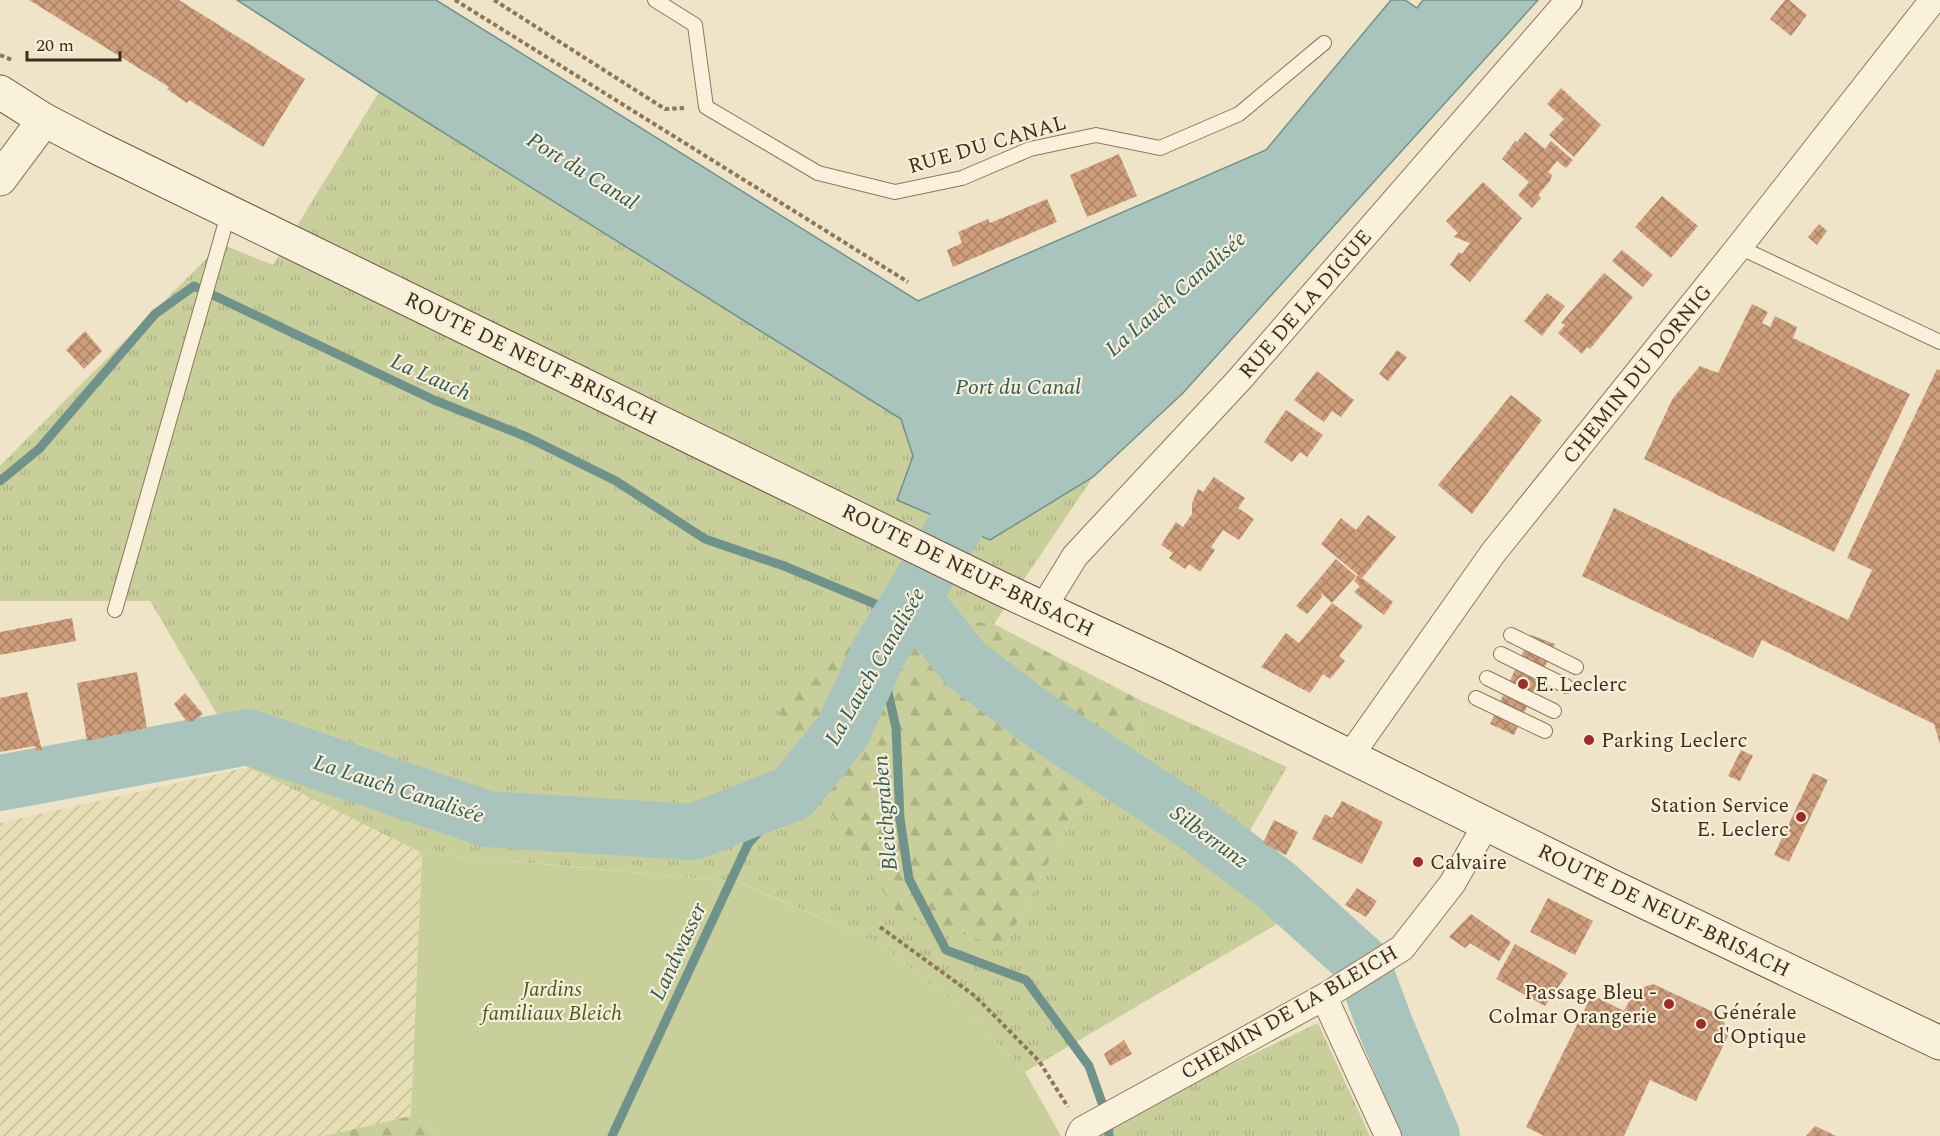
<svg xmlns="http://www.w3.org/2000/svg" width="1940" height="1136" viewBox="0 0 1940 1136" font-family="Spectral,serif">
	<defs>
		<pattern id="farmland-furrows" width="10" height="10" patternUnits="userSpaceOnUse" patternTransform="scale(1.5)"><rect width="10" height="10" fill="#e6deb5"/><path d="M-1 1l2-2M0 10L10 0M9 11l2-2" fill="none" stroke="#c6bf9b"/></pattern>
		<pattern id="grass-tufts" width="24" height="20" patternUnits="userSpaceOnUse" patternTransform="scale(1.5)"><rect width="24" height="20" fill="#c9cf9b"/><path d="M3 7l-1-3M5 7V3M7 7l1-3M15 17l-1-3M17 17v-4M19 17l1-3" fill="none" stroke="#aeb285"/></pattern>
		<pattern id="forest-firs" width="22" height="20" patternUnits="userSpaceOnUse" patternTransform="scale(1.5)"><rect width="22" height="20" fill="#c9cf9b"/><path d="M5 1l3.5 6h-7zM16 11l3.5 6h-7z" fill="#aeb285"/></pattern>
		<pattern id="building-cross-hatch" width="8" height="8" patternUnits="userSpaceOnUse" patternTransform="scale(1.5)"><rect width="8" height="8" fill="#cf9f7d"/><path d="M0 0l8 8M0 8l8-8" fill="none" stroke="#a98266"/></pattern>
	</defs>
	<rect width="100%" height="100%" fill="#f0e4c8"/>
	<path fill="url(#farmland-furrows)" d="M248 767 422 853 411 1116 324 1136H0V823Z"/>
	<path fill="url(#grass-tufts)" d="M379 92 901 419 913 456 898 500 990 540 1093 477 994 624 876 609 1005 946 1076 809 1135 761 1142 701 1287 767 1229 866 1284 920 1025 1072 984 1028 881 944 739 882 422 853 248 767 150 601H0V466L221 244 273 265Z
		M1318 1023 1370 1136H1081Z"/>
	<path fill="url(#forest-firs)" d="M876 609 994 624 1142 701 1135 761 1076 809 1005 946 900 916 821 798 777 708Z
		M411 1116 442 1136H324Z"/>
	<path fill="#c9cf9b" d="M422 853 738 882 881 944 984 1028 1025 1072 1061 1136H442L411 1116Z"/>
	<path fill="#a9c4bc" stroke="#6f938a" stroke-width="1.5" d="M237 0H436L918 301 1266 150 1391 0H1405L1417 8 1423 0H1538L1183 393 1093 477 990 540 897 500 913 456 901 419 379 92Z"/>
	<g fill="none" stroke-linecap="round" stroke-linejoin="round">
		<path stroke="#6f938a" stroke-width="9" d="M0 481 39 449 155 314 194 286 434 400 527 437 616 481 705 539 784 566 902 615
			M879 652 896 728 900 819 909 879 946 950 1026 980 1089 1066 1108 1120 1109 1136
			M612 1136 748 844 793 793"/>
		<path stroke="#a9c4bc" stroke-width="56" d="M912 598 966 665 1046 725 1194 823 1277 886 1362 963 1387 1030 1432 1136
			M0 783 248 737 487 819 693 832 793 793 843 731 879 652 995 462"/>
	</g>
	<path fill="url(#building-cross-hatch)" d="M29 0H179L305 79 263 147 189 100 187 103 167 89 169 87Z
		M1785 0H1789L1807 15 1791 36 1770 19Z
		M1561 88 1601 125 1574 157 1549 135 1564 119 1547 104Z
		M1525 132 1545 149 1551 141 1573 160 1566 168 1557 161 1548 172 1552 175 1550 181 1538 195 1541 198 1532 208 1518 195 1529 182 1502 159 1515 141 1517 142Z
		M1119 154 1137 196 1087 217 1070 175Z
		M1483 182 1522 218 1470 282 1450 265 1459 252 1462 254 1470 243 1454 237 1458 233 1446 221Z
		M1662 196 1698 226 1671 258 1635 227Z
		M1047 199 1057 222 953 267 947 250 962 243 958 232 988 219 990 223Z
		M1819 224 1827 231 1817 245 1808 237Z
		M1622 250 1653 275 1643 287 1612 261Z
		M1604 273 1633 297 1590 349 1587 347 1582 354 1558 333 1565 325 1561 323Z
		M1547 293 1565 306 1542 336 1524 321Z
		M1752 304 1768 312 1762 323 1770 327 1775 316 1797 327 1793 338 1910 394 1834 552 1644 459 1673 398 1700 366 1718 373Z
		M85 331 102 351 84 369 66 350Z
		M1397 350 1407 357 1388 381 1379 374Z
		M1937 369 1940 370V744L1934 724 1762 640 1753 658 1582 576 1614 508 1848 620 1872 570 1847 558Z
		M1317 371 1354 400 1341 417 1332 411 1324 422 1294 400Z
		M1511 395 1542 420 1472 514 1438 485Z
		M1286 410 1323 435 1307 457 1300 452 1292 462 1264 442Z
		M1214 477 1245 498 1238 508 1254 519 1239 540 1223 530 1211 547 1215 550 1200 572 1189 564 1185 569 1169 558 1173 553 1161 545 1176 522 1183 527 1192 514V503L1198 489 1203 492Z
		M1368 515 1396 537 1362 578 1393 602 1384 615 1354 592 1360 586 1354 581 1358 575 1321 544 1341 518 1356 530Z
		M1336 559 1356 576 1332 603 1321 593 1322 597 1307 614 1296 606Z
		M1332 603 1363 626 1339 656 1345 661 1330 679 1323 674 1310 693 1261 667 1286 633 1299 643Z
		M72 618 76 641 0 655V632Z
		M1531 635 1555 644 1514 735 1490 724Z
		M137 672 147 728 87 741 77 683Z
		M27 692 42 750 36 751 35 746 0 752V698Z
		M185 693 203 714 193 721 187 722 174 704Z
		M1741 750 1753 756 1740 781 1728 776Z
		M1813 773 1828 780 1789 862 1774 855Z
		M1342 801 1383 822 1362 864 1312 839 1325 814 1332 818Z
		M1274 820 1298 832 1286 855 1263 843Z
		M1357 888 1377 901 1366 917 1345 905Z
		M1548 898 1593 921 1575 955 1530 932Z
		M1471 914 1511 942 1499 961 1470 943 1465 948 1449 937Z
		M1515 944 1568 973 1545 1006 1496 979Z
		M1653 984 1722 1016 1728 1036 1696 1101 1650 1080 1624 1136H1544L1526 1127 1592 995 1624 1011 1635 990Z
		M1124 1040 1132 1054 1110 1066 1104 1054Z
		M1815 1126 1836 1136H1806Z"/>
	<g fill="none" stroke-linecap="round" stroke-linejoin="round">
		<defs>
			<path id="service" d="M655 0 695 25 706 107 818 173 895 192 962 178 1030 149 1096 135 1160 148 1239 114 1324 43
				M1739 247 1940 342
				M115 610 229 211
				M1511 635 1576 667
				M1501 654 1566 686
				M1487 678 1554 711
				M1476 698 1545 731"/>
			<path id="minor" d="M1043 608 1075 556 1239 380 1569 0
				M1350 756 1493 553 1739 247 1933 0
				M1324 997 1388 1136
				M1079 1136 1082 1130 1324 997 1402 948 1452 884 1487 823"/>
			<path id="tertiary" d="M0 179 44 120"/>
			<path id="secondary" d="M0 92 44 120 96 147 1004 590 1166 665 1605 883 1940 1043"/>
		</defs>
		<use href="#service" stroke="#8d765c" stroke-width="16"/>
		<use href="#minor" stroke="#8d765c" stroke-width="28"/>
		<use href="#tertiary" stroke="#8d765c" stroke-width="35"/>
		<use href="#secondary" stroke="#6f573f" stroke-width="35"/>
		<path stroke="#8d765c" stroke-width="4" stroke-dasharray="4.5 3" stroke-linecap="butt" d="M455 0 908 282
			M494 0 665 109 684 108
			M0 55 12 60
			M880 927 975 996 1039 1061 1068 1107"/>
		<use href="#service" stroke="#faf1dc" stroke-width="14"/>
		<use href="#minor" stroke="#faf1dc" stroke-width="26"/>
		<use href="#tertiary" stroke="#faf1dc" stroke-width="33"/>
		<use href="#secondary" stroke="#faf1dc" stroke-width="33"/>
	</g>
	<g fill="#9e2a2b" stroke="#f7eed8" stroke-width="2">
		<circle cx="1523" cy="684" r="6"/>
		<circle cx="1589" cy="740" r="6"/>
		<circle cx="1801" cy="817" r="6"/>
		<circle cx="1418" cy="862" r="6"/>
		<circle cx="1669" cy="1004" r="6"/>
		<circle cx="1701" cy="1024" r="6"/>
	</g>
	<g text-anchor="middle" stroke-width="4.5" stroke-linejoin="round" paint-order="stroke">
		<g font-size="21" fill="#3d2e20" stroke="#f7eed8">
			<text transform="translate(987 144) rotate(-16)" y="7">RUE DU CANAL</text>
			<text transform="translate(1305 304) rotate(-49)" y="7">RUE DE LA DIGUE</text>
			<text transform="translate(531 358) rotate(26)" y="7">ROUTE DE NEUF-BRISACH</text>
			<text transform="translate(1637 374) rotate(-51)" y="7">CHEMIN DU DORNIG</text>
			<text transform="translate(968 570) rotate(26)" y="7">ROUTE DE NEUF-BRISACH</text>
			<text transform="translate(1664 910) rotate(26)" y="7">ROUTE DE NEUF-BRISACH</text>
			<text transform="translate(1289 1012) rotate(-30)" y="7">CHEMIN DE LA BLEICH</text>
		</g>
		<g font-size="21" fill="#3d2e20" stroke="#f7eed8" text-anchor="start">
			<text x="1535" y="691">E. Leclerc</text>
			<text x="1601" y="747">Parking Leclerc</text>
			<text x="1789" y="812" text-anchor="end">Station Service<tspan x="1789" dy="24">E. Leclerc</tspan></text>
			<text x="1430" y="869">Calvaire</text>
			<text x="1657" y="999" text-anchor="end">Passage Bleu -<tspan x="1657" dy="24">Colmar Orangerie</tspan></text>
			<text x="1713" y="1019">Générale<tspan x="1713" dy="24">d'Optique</tspan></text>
		</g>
		<g font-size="21" font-style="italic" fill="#4d5a26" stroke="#f7eed8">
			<text x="552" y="996">Jardins<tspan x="552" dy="24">familiaux Bleich</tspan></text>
		</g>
		<g font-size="22" font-style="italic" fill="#2f5d5a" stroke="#f7eed8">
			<text transform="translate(583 170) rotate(32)" y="8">Port du Canal</text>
			<text transform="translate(1175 293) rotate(-41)" y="8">La Lauch Canalisée</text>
			<text transform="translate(431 376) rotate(24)" y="8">La Lauch</text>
			<text x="1018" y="394">Port du Canal</text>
			<text transform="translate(874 666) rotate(-60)" y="8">La Lauch Canalisée</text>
			<text transform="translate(399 788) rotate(18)" y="8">La Lauch Canalisée</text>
			<text transform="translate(884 813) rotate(-95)" y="8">Bleichgraben</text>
			<text transform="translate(1210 836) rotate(36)" y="8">Silberrunz</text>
			<text transform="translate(677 951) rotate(-65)" y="8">Landwasser</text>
		</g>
	</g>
	<path d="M27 51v9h93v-9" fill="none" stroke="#3d2e20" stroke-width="3"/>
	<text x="36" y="51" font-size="18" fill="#3d2e20" stroke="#f7eed8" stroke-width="4.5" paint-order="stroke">20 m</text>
</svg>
